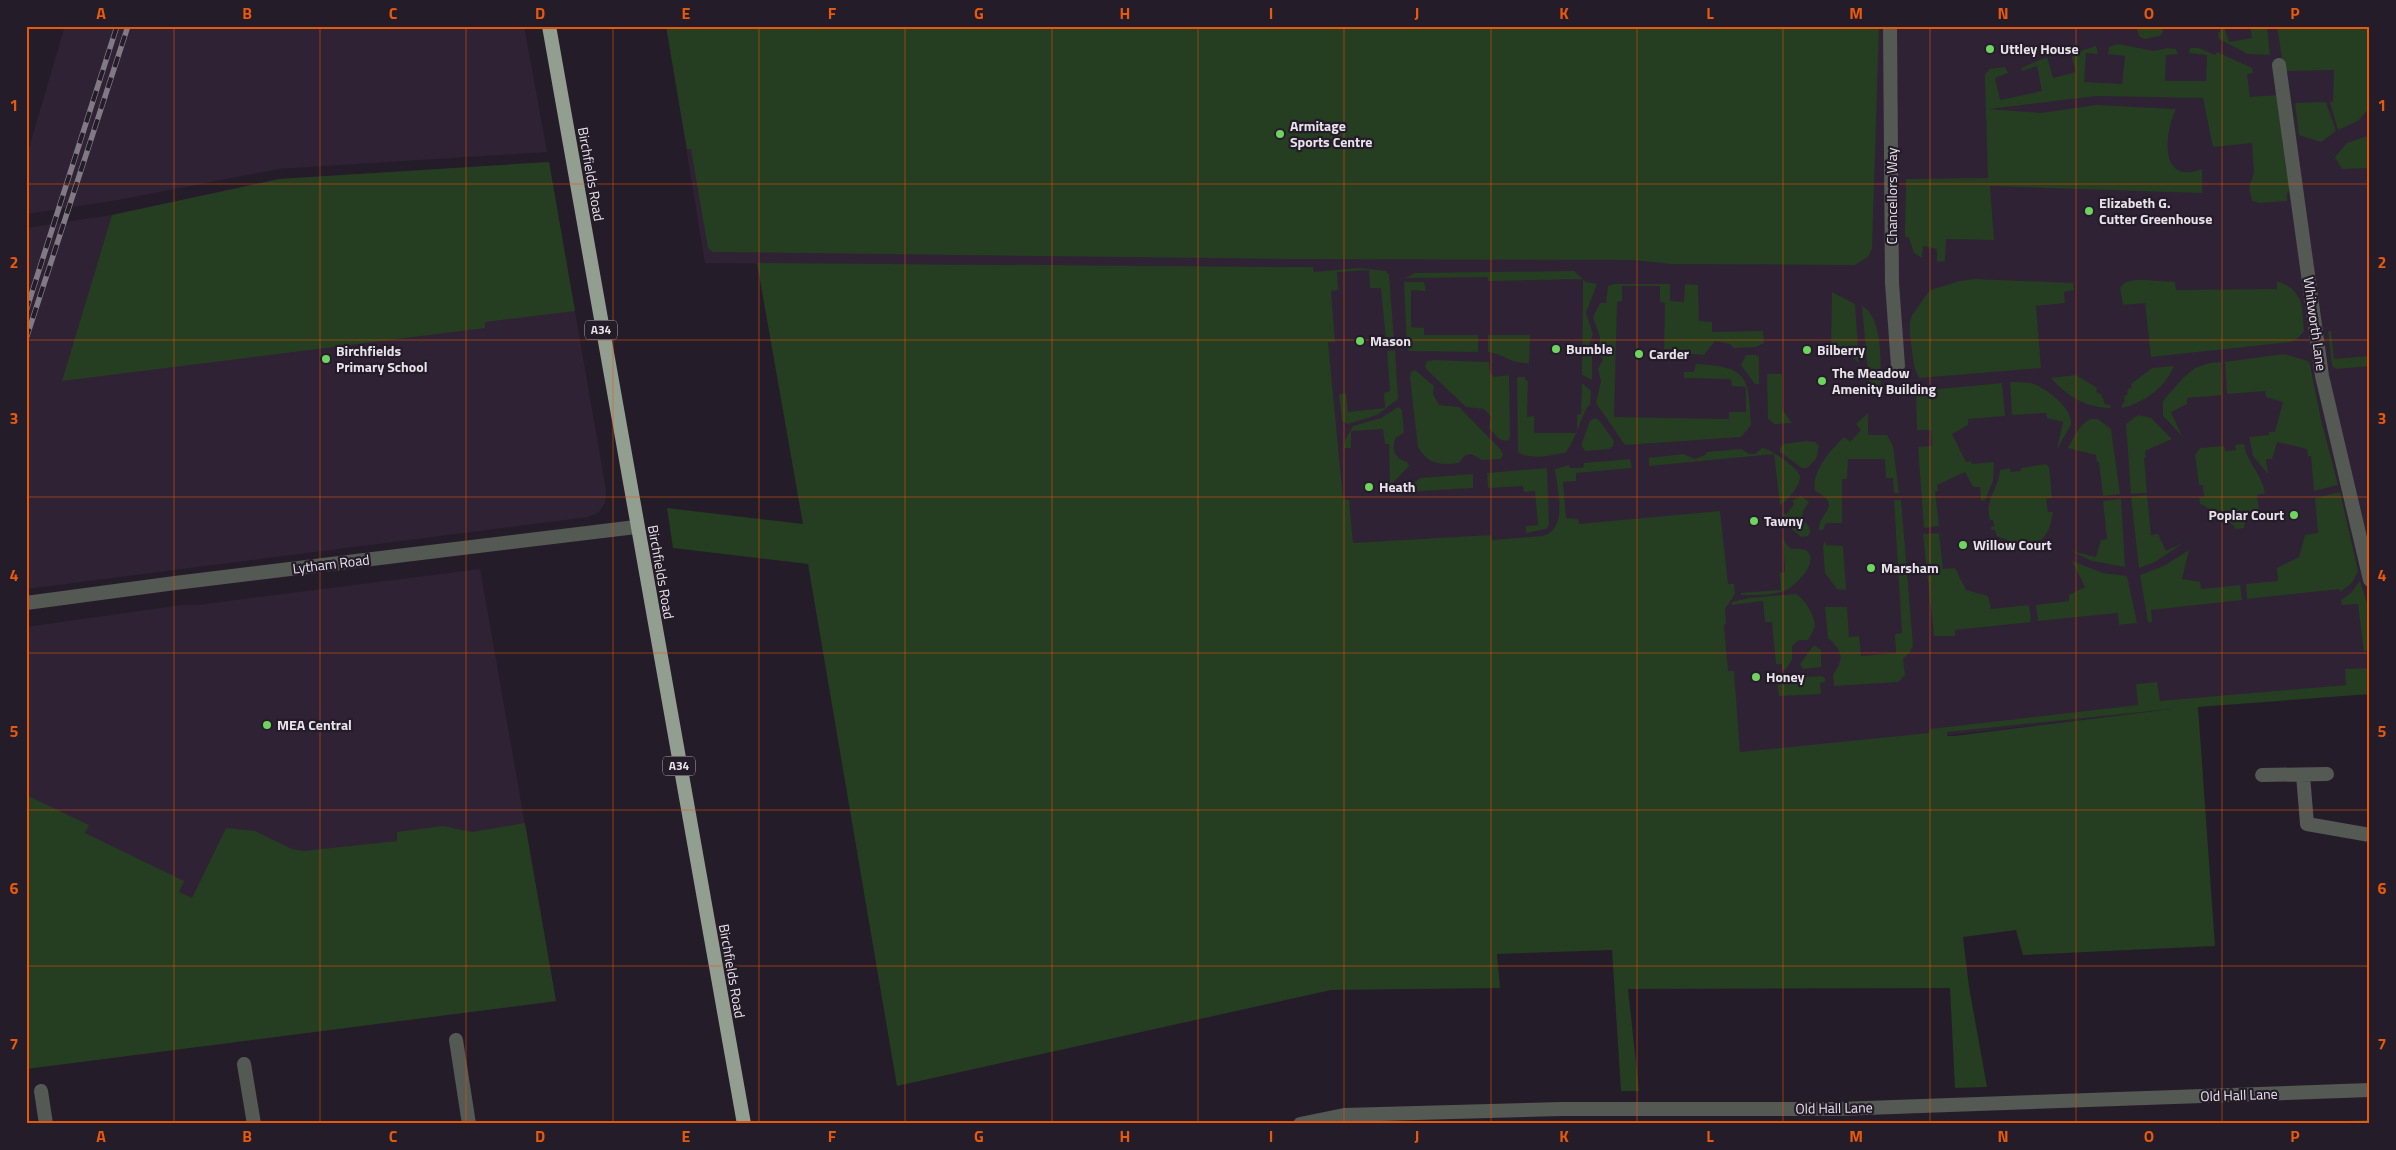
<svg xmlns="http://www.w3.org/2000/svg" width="2396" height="1150" viewBox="0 0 2396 1150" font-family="'Titillium Web',sans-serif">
	<rect width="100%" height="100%" fill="#251c29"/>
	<path fill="#2f2234" d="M65 26H524L547 152 278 169 118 200 26 214V158Z
		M666 26H2370V694L2198 706 1953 735 1858 750 1729 765 1348 557 1313 267 705 263Z
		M549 162 606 490 605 503 599 512 588 517 26 589V228L112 215 279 179Z
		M480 569 556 1001 26 1069V627L182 605H198Z"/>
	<path fill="#253d21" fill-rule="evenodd" d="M666 26H1879L1872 249 1868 257 1855 265 1671 264 1634 260 1287 259 713 252 708 248 691 149H687Z
		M2136 26H2162L2163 31 2160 36 2144 39 2139 36Z
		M2250 26H2267L2270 55 2248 54 2219 39 2218 33 2224 27 2229 42 2252 38Z
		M2277 26H2370V107L2358 121 2338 130 2330 102H2333L2334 70 2284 71Z
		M2118 44 2154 51 2167 48 2176 49 2178 54 2166 55 2165 81H2206L2207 55 2189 53 2190 48H2199L2215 55 2217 52 2252 68 2253 73 2247 74 2250 97 2277 95 2290 189 2287 194V201L2259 203 2252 201 2249 188 2254 173 2252 143 2213 147 2203 98 2096 96 1989 109 2041 113 2097 105 2176 109C2164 133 2159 186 2202 169V193L1990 186 1994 240 1946 239 1945 261 1937 262V249L1923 246 1922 258 1914 253 1909 238 1905 237 1906 179 1988 178 1985 81V74L1990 69 2005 67 2008 73 1995 78 2000 100 2042 91 2037 66 2022 71 2021 68 2047 57 2053 78 2076 72 2071 54 2096 46 2098 54 2086 53 2084 82 2122 84 2125 56 2108 54 2109 47Z
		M2326 102 2336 131 2321 142 2299 135 2295 103Z
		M2370 135V168L2342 169 2335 157 2347 143Z
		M549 162 575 311 485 322V328L62 381 112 215 279 179Z
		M757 263 1313 267 1314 272 1359 268 1386 271 1389 275 1394 340H1386L1381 288H1370L1369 270 1337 272 1338 290 1331 291 1335 342H1328L1343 499 1349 500 1353 543 1491 535 1492 540 1543 536C1569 528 1557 489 1555 469L1569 465 1570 468H1583L1584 463 1630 459 1632 468 1576 473V481L1563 482 1566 518 1578 519 1579 524 1720 511 1728 584H1734L1735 594 1725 609 1726 624 1724 625 1728 671H1734L1740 752 1929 733 1930 729 2138 705 2136 684 2157 682 2160 701 2346 685 2345 669 2370 668V694L2198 707 2215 946 2023 955 2016 930 1963 937 1969 987 1987 1087 1955 1088 1950 988 1628 989 1639 1091H1621L1612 950 1497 954 1500 988 1331 990 897 1086 808 564 673 548 667 508 803 524ZM2171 709 1954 736H1947V732Z
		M1574 271 1586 282 1597 284 1586 313 1593 334 1589 345 1592 350V380L1582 375 1583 279 1488 281V277L1405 278 1415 273Z
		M1975 279 2073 283 2074 290 2064 292 2065 303 2036 306 2041 368 1919 378 1914 366 1910 335V322L1912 315 1930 290 1960 281Z
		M2146 280 2175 282 2176 290 2277 289V281C2304 291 2302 305 2304 331L2298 338 2291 342 2151 357 2145 303 2123 305 2120 288C2126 279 2136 280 2146 280Z
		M1404 282H1424L1426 291 1411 290V327L1424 328V335H1478V352L1409 351 1407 347Z
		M1614 284H1670V301L1684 302 1685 284 1698 285 1699 321 1712 322V332L1763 331 1764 343 1756 347 1734 348 1730 344 1715 341 1704 355 1679 353 1678 349H1664L1665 303 1660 302V286H1622V301L1617 302 1614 417 1729 419V412H1746V387L1732 386 1731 379 1684 378V372H1694L1696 364C1748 367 1749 376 1751 425L1741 437 1625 445 1596 403 1601 381 1598 369 1603 359 1599 355 1600 337 1593 317 1600 303H1606L1608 286Z
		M1832 292 1855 304 1859 363 1846 351H1831Z
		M1862 306C1885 318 1880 371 1881 395H1870Z
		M2328 331H2331L2334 359 2370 356V366L2337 369 2332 366Z
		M1488 335H1530L1529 363C1508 363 1507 355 1488 352Z
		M1395 350 1398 399 1377 415 1348 424 1342 421 1339 394H1346L1348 412 1385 408 1384 393 1390 391 1387 351Z
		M2284 354 2308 361 2310 365 2321 420 2338 485 2314 491 2311 456H2308L2307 449 2277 442 2272 459H2266L2268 474 2253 456 2249 437 2269 435V432H2275L2283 402 2266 397 2265 391 2227 394 2225 362Z
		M1746 355H1756L1759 357V384H1755L1741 365Z
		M1434 360 1489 362 1490 372 1494 377 1509 375 1510 438 1507 441 1499 439 1489 428 1491 417 1484 409 1466 407 1428 371 1425 366 1427 361Z
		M2221 362 2222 395 2187 398V404L2171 412 2182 436 2163 416V401L2183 378 2195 368 2209 363Z
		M2174 366C2165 388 2145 402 2122 408V404L2125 402 2124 396 2127 395 2128 389 2132 387 2131 384 2152 368Z
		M1415 370 1434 386 1433 394 1439 405 1459 407 1500 449 1503 454 1501 459 1482 460 1471 454 1464 456 1459 463C1441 465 1428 465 1418 447L1410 378 1411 372Z
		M1767 374H1782V409L1792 423 1774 424 1768 419Z
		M2076 375 2097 388 2096 392 2101 394 2105 404 2110 405 2111 408C2086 408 2067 396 2051 378Z
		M1517 377H1525V380L1528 381 1527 417 1534 416V433H1577V415L1581 414 1582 383 1591 391 1590 405C1583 409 1575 443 1565 453 1551 455 1530 461 1518 452Z
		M2010 382C2017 382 2024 382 2031 383 2046 388 2073 408 2071 425L2057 449 2063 422 2047 418 2046 413 2012 415Z
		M2002 383 2005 416 1968 419V425L1952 434 1966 462 1971 461 1972 464 1994 462 1993 481 1985 500 1981 501 1980 487H1973L1965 472 1937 485 1938 491H1935L1939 526 1924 528 1918 447 1932 446 1931 430H1917L1916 395 1918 391Z
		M1398 407 1402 410 1404 433 1396 437C1391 449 1394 458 1407 462L1409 466 1390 486 1389 444H1385L1383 429 1351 431V448H1344L1345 440 1353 426 1381 418Z
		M1868 413V435H1887L1893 446 1899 493H1894L1893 478H1886L1885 459H1848L1847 479H1842V523H1826L1823 530H1819C1817 513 1845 506 1815 491 1811 471 1831 450 1844 437L1850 442 1861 430 1856 424Z
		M2138 415 2151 418 2172 439 2145 451 2146 457 2144 458 2147 493 2131 494 2126 424Z
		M1595 418 1599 420 1614 441 1613 446 1610 449 1585 451 1581 445 1590 421Z
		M2091 419H2098L2111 429 2120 494 2103 496 2099 462H2097L2096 455 2068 448C2074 437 2079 424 2091 419Z
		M1806 441 1815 442 1819 446 1816 459 1807 468H1802L1780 452V448L1783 444Z
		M2244 444C2247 463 2262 474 2265 493L2257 495 2259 510 2246 518 2244 528 2236 529C2230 519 2221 520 2213 513 2207 509 2207 506 2200 504L2199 497H2204L2203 485H2199L2195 455 2200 448 2224 446 2225 451 2236 450 2235 445Z
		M1762 448C1771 449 1798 468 1800 476 1801 485 1787 501 1780 505L1774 454 1649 466V458L1683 454 1695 459 1705 455 1707 452 1741 449 1749 454H1755Z
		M2046 464 2049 467 2052 498 2046 499 2048 512H2053C2051 525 2048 536 2037 543V548L2014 550 2007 540 1997 536 1995 530H1991V527L1994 526 1993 520H1990C1989 513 1987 509 1990 501 1993 489 1999 484 2000 470L2010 468V472L2021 471V468Z
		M1547 468 1549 525 1546 529 1526 533V526L1538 525 1535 491 1524 492 1523 486 1488 488 1487 473Z
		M1473 474V488L1402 492 1420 478Z
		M2340 492 2358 571 2352 583 2340 592 2339 589 2247 599 2246 584 2278 581 2277 568 2299 557 2305 535 2318 533 2315 498Z
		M2147 495 2151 535 2158 534 2166 551 2185 542 2155 562 2139 568 2131 497Z
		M1801 496 1809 502 1803 511 1802 518C1806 525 1814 528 1808 536L1801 537 1785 523 1783 513 1787 514 1794 504 1792 501Z
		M2121 499 2125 567 2092 561 2071 551 2096 557 2101 540 2107 539 2103 501Z
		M1894 500H1901L1913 645 1910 652 1903 659 1905 675 1898 682 1834 686 1833 674C1845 659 1842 650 1828 638L1825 607H1847L1849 637 1859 636 1861 656 1896 653 1895 634 1902 633Z
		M1939 533 1943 569 1955 568 1966 590 1988 596 1991 609 2029 605 2031 622 1955 630V636H1934L1923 534Z
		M1783 536 1785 542 1790 548C1795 550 1801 548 1805 550 1823 559 1794 588 1784 591 1771 596 1755 595 1741 595V593L1781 590 1780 573 1785 572Z
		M1825 541 1826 545 1843 546 1846 590 1837 589 1825 573 1823 546Z
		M2189 550 2182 579 2200 582 2201 589 2240 585 2242 600 2151 610 2152 622H2148L2140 575 2164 566Z
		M2072 561 2103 573 2127 576 2137 623 2119 625 2118 613 2038 621 2036 605 2069 601V595L2085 587Z
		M2360 581 2367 603 2370 604V648L2364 652 2358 604 2342 605 2341 600 2351 593Z
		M1796 594C1806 600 1815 616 1815 627L1808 640H1799L1792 646V660L1786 669 1782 670V664H1776L1772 622H1765L1763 601 1732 605V602L1749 598Z
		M1814 645 1821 650V667L1803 669 1800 664Z
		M1821 676 1825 678V682L1820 683 1821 694 1779 696 1777 679Z
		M26 795 89 825 85 833 184 881 179 892 192 898 226 828 255 831 292 849 303 851 397 841V832L443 826 472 832 525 823 556 1001 26 1069Z
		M2370 1120V1124H2283Z"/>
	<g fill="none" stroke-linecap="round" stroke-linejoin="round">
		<path stroke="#545953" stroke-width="14" d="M1890 26 1892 283 1898 366
			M2279 65 2322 376 2370 580
			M26 603 175 583 636 527
			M2262 775 2327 774
			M2303 775 2307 824 2370 835
			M456 1040 469 1124
			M244 1064 254 1124
			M41 1091 46 1124
			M1300 1124 1344 1115 1561 1109H1838L2370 1090"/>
		<path stroke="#929e90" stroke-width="14" d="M549 26 744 1124"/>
		<defs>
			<path id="rail" d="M26 311 117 26
				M26 339 128 26"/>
		</defs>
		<use href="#rail" stroke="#817a85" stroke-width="5.5"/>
		<use href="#rail" stroke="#251c29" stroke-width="4" stroke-dasharray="11" stroke-linecap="butt"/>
	</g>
	<path fill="none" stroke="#e8590c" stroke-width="1" stroke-opacity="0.55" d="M174 26V1124M320 26V1124M466 26V1124M613 26V1124M759 26V1124M905 26V1124M1052 26V1124M1198 26V1124M1344 26V1124M1491 26V1124M1637 26V1124M1783 26V1124M1930 26V1124M2076 26V1124M2222 26V1124M26 184H2370M26 340H2370M26 497H2370M26 653H2370M26 810H2370M26 966H2370"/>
	<g fill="#6fd360" stroke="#251c29" stroke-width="2">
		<circle cx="1990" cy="49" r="5"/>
		<circle cx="1280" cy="134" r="5"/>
		<circle cx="2089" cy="211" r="5"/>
		<circle cx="1360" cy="341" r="5"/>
		<circle cx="1556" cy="349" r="5"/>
		<circle cx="1807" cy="350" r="5"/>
		<circle cx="1639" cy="354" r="5"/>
		<circle cx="326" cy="359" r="5"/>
		<circle cx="1822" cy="381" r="5"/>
		<circle cx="1369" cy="487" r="5"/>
		<circle cx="2294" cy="515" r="5"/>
		<circle cx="1754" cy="521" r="5"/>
		<circle cx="1963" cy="545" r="5"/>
		<circle cx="1871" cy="568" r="5"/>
		<circle cx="1756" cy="677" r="5"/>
		<circle cx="267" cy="725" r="5"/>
	</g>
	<g text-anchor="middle" stroke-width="4.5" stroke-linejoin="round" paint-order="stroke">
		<g fill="#251c29" stroke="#aea7b1" stroke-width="1">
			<rect x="585" y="320.5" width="32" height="19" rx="4"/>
			<rect x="663" y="756.5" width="32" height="19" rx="4"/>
		</g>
		<g font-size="12" font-weight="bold" fill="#e8e2eb">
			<text x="601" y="334">A34</text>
			<text x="679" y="770">A34</text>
		</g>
		<g font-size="14" font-weight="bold" fill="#e8e2eb" stroke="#251c29" text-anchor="start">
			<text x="2000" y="54">Uttley House</text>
			<text x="1290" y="131">Armitage<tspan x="1290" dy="16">Sports Centre</tspan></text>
			<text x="2099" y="208">Elizabeth G.<tspan x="2099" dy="16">Cutter Greenhouse</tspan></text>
			<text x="1370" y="346">Mason</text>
			<text x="1566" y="354">Bumble</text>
			<text x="1817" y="355">Bilberry</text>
			<text x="336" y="356">Birchfields<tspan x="336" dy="16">Primary School</tspan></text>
			<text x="1649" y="359">Carder</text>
			<text x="1832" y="378">The Meadow<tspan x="1832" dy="16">Amenity Building</tspan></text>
			<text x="1379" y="492">Heath</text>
			<text x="2284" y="520" text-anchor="end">Poplar Court</text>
			<text x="1764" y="526">Tawny</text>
			<text x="1973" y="550">Willow Court</text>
			<text x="1881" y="573">Marsham</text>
			<text x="1766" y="682">Honey</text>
			<text x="277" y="730">MEA Central</text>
		</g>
		<g font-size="14" fill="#e8e2eb" stroke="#251c29">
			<text transform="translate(591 174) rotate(80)" y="5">Birchfields Road</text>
			<text transform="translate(1892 196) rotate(-90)" y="5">Chancellors Way</text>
			<text transform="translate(2315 324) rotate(82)" y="5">Whitworth Lane</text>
			<text transform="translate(331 564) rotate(-7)" y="5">Lytham Road</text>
			<text transform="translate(661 572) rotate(80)" y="5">Birchfields Road</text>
			<text transform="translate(732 971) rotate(80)" y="5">Birchfields Road</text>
			<text transform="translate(2239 1095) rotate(-2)" y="5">Old Hall Lane</text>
			<text transform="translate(1834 1108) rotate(-1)" y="5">Old Hall Lane</text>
		</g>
	</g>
	<rect width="2396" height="1150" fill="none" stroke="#251c29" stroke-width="55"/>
	<rect x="28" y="28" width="2340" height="1094" fill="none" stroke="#e8590c" stroke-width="2"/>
	<g font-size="16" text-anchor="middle" font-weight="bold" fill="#e8590c">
		<text x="101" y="19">A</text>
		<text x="247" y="19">B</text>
		<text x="393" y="19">C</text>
		<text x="540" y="19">D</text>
		<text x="686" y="19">E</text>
		<text x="832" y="19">F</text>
		<text x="979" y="19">G</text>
		<text x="1125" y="19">H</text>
		<text x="1271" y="19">I</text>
		<text x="1417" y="19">J</text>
		<text x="1564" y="19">K</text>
		<text x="1710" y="19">L</text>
		<text x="1856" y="19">M</text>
		<text x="2003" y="19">N</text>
		<text x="2149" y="19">O</text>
		<text x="2295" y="19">P</text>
		<text x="14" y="111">1</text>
		<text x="2382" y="111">1</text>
		<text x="14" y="268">2</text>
		<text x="2382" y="268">2</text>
		<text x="14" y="424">3</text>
		<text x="2382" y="424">3</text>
		<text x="14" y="581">4</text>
		<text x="2382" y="581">4</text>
		<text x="14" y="737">5</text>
		<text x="2382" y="737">5</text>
		<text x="14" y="894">6</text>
		<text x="2382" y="894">6</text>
		<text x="14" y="1050">7</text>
		<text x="2382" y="1050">7</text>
		<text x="101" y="1142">A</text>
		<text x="247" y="1142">B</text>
		<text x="393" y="1142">C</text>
		<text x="540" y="1142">D</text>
		<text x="686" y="1142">E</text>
		<text x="832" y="1142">F</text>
		<text x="979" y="1142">G</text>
		<text x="1125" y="1142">H</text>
		<text x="1271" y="1142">I</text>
		<text x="1417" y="1142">J</text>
		<text x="1564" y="1142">K</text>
		<text x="1710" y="1142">L</text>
		<text x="1856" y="1142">M</text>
		<text x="2003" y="1142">N</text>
		<text x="2149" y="1142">O</text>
		<text x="2295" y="1142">P</text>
	</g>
</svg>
